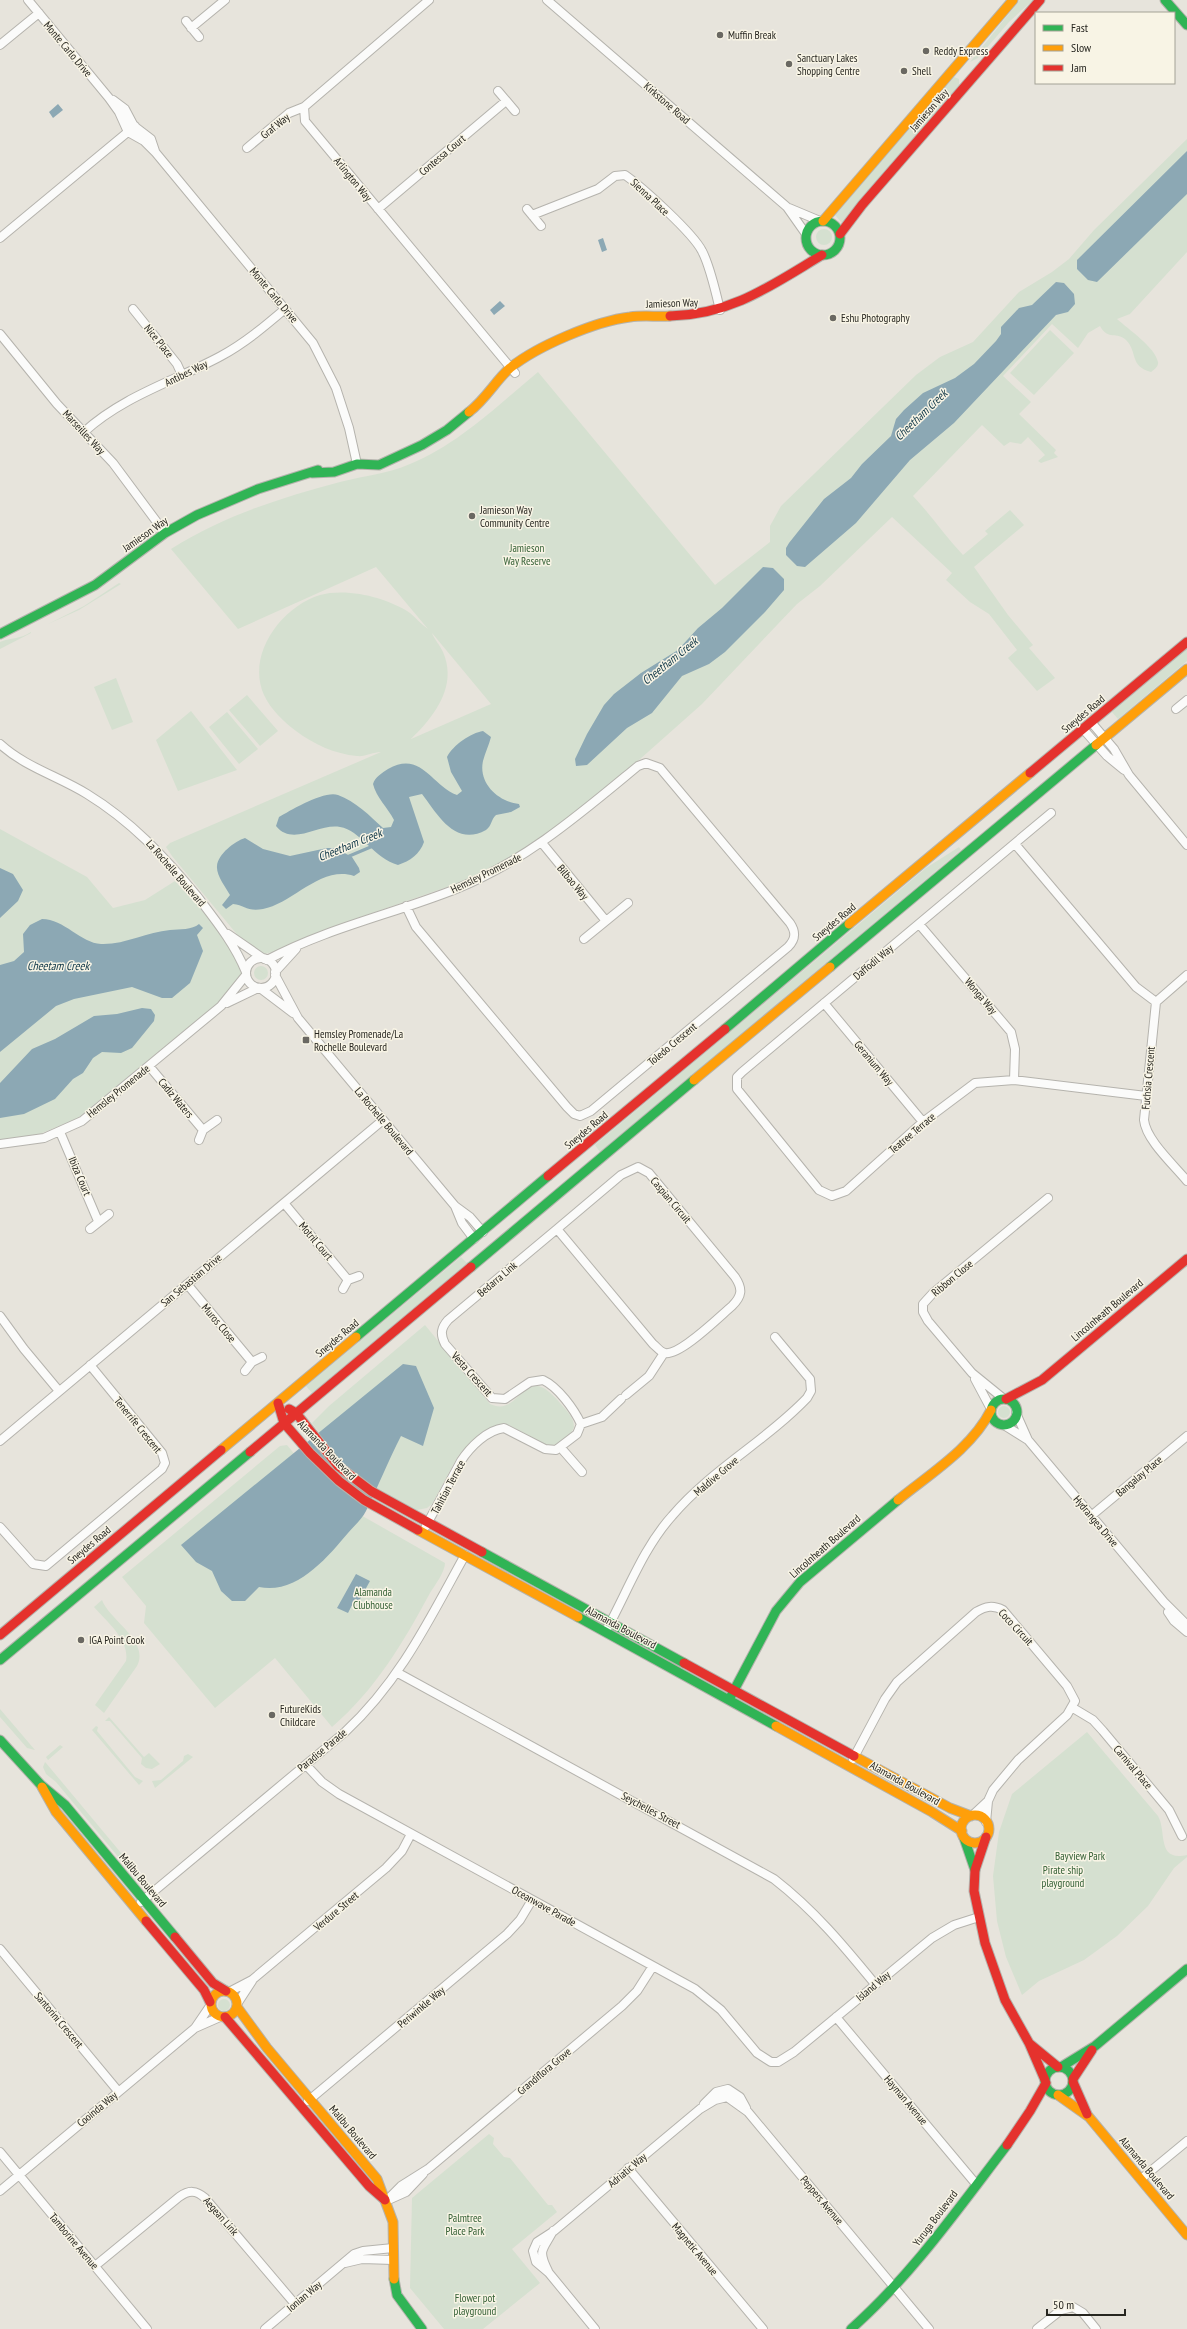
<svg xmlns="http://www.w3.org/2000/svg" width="1187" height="2329" viewBox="0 0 1187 2329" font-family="'PT Sans Narrow',sans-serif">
	<rect width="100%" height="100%" fill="#e7e4dc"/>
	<path fill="#d5e0d0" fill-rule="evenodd" d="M1020 0H1033L1009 22 978 58 970 62Z
		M954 77 959 79V85L842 223 835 215Z
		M1187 139V252L1130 314 1117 319C1128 329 1155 347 1158 362 1159 366 1154 370 1151 372 1129 366 1138 352 1126 340 1117 331 1108 341 1100 326L1088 333 1078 348 1052 324 1003 376 1031 402 1019 414 1056 450 1054 453 1058 457 1041 463 1038 461 1045 455 1028 437 1021 444 1010 442 1004 446 982 425 913 496C931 515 945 536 963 555L988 534 985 531 1010 510 1024 525 974 567 1008 615 1033 645 1029 648 1055 678 1037 691 1008 658 1017 650 989 614 970 602 946 580 952 573 892 517 820 586 797 604 702 704 639 760 549 833 511 857 467 880 321 931 281 950 264 954 240 938 172 856 166 847 170 843 381 752C373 752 365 757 357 756 335 754 313 744 296 731 284 722 271 710 264 695 246 655 281 607 320 595 337 590 361 593 377 598 387 601 402 607 410 613 416 618 422 625 428 629L376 567 238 629 171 549C223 516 280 498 340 482 363 476 387 474 410 464 459 444 497 406 538 372L715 585 770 542V526L781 506 916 375 940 357 973 342 1019 292 1052 272 1069 259 1094 230ZM432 633 491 704 411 739C434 717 458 686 443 652 440 645 434 639 432 633Z
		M816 237a8 8 0 1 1 16 0a8 8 0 1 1-16 0Z
		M1050 330 1074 353 1034 395 1010 373Z
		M119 583 121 584 79 610 48 624 84 606Z
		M31 632V633L0 649V642C11 637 19 640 31 632Z
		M1187 649V661L1118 719 1112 712Z
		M116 678 133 722 112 730 94 687Z
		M247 695 278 731 260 746 229 710Z
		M191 711 237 770 178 791 156 740Z
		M227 712 258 749 239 764 209 727Z
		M0 829 87 877 113 908 145 900 175 881C192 900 245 952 241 978L223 999 78 1118 35 1136 0 1140Z
		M959 847 961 850 600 1152 595 1145 926 868Z
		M254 973a7 7 0 1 1 14 0a7 7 0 1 1-14 0Z
		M461 1257 467 1263 312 1393 306 1386Z
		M425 1325 490 1404C522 1419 522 1357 560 1403 566 1410 574 1417 574 1427 570 1438 558 1447 545 1445L509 1425 495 1426 458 1456 432 1504 427 1508 417 1510 381 1491 346 1467 312 1423 329 1406Z
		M998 1412a6 6 0 1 1 12 0a6 6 0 1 1-12 0Z
		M287 1445 310 1473 359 1514 445 1563C445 1572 435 1585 430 1593 403 1643 376 1689 332 1727L275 1658 215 1708 144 1623 146 1606 122 1577 280 1446Z
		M102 1600C110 1621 150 1641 137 1666L104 1713 95 1705 126 1661C130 1640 106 1621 94 1607Z
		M0 1709 35 1750 27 1748 0 1717Z
		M109 1717 144 1757 149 1753 160 1764 152 1769 146 1768 141 1764 142 1758 110 1721H105Z
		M96 1726 98 1727 97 1731 135 1777 143 1781 139 1785 92 1730Z
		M1087 1732 1158 1816C1167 1831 1156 1862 1187 1855V1857L1174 1868 1148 1906 1117 1936 1084 1960 1039 1981 1022 1995 1006 1957 997 1921 993 1876 999 1832 1012 1794Z
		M60 1745 63 1747 48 1760 46 1757Z
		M188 1754 193 1757 155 1788 152 1781 161 1780 183 1761 184 1756Z
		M45 1762 46 1763 147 1884 141 1883 135 1877 56 1782 46 1774 43 1767Z
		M218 2005a6 6 0 1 1 12 0a6 6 0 1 1-12 0Z
		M489 2134 494 2138 493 2144 504 2157 510 2158 548 2205H552L557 2212 512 2249 540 2283 483 2329H444L410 2288 412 2198Z"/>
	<path fill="#8ca8b4" d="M58 104 63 110 53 118 49 112Z
		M1187 151V194L1097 282 1088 280 1077 269V260Z
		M603 238 607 250 602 252 598 240Z
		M1056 282 1064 283 1074 294 1075 304 1068 312 1056 315 954 423 910 460 856 523 805 567 797 566 786 555V548L789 543 824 499 851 478 862 464 891 436 896 419 904 410 923 393 955 378 974 364 996 341 1001 334V327L1019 308 1032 305Z
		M500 301 505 306 494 315 490 310Z
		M763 567 773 568 784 579V590L765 612 725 652 709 664 682 676 652 713 627 728 587 765 576 766 575 759 587 734 604 705 614 694 641 673 678 650 698 628 722 608Z
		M483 731 491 737C489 745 485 753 483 761 478 784 499 802 519 804L520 807 511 812 496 815C491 819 492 826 486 830 455 847 438 815 422 794L409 797 424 842C420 854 410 861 398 865 375 859 360 830 340 827 319 823 293 847 276 826L279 817C291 810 325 790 338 795 355 801 370 816 383 828L391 827 394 820C388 808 376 797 373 784 375 777 382 773 388 769 421 750 431 785 457 795L462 791 451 772 447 757C453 745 471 733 483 731Z
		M245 838 263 849 290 856 327 848H335L352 857 359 868 360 872 354 876C321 865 292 904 263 909 247 912 245 905 233 904L226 909 222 905 230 895C226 888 216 875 217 866 218 854 235 841 245 838Z
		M0 868 13 874 23 890 18 901 0 918Z
		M42 919C64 919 81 943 101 944 124 945 147 932 170 930 180 929 192 930 199 924L203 928 197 935 203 951 190 983 172 998H162L132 987 74 999 56 1006 0 1052V965L14 961 24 952 23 934 30 925Z
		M142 1008 151 1009 155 1015 154 1021 132 1048 121 1053 102 1052 93 1058 83 1073 73 1079 55 1099 24 1114 0 1118V1083L32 1049 55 1039 94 1016 117 1014Z
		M403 1364 416 1366 434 1408 423 1446 401 1436C388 1461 378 1487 366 1511 362 1519 354 1526 348 1533 327 1558 296 1595 259 1587L245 1601H232L221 1591 212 1571 196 1562 181 1545Z
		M356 1574 370 1581 359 1601 355 1599 348 1613 337 1608Z"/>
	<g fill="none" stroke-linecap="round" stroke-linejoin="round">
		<path stroke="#8ca8b4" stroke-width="3" d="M347 857 373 846"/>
		<defs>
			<path id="street" d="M28 0 109 98 119 112 128 132 144 141 156 153 313 343 336 388 349 428 357 464
				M429 0 304 107 305 121 515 373
				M547 0 787 207 806 234
				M186 21 199 37
				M191 28 225 0
				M0 45 39 13
				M498 91 515 111
				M113 100 125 109 134 126 151 139 155 151
				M247 148 289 113 304 107
				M789 208 820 221
				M378 209 506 101
				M527 209 541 226
				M532 215 598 189 615 176 625 175C642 187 693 233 702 251 710 266 716 293 720 310
				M0 238 135 126
				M133 309 177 364 182 375
				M0 334 57 404 113 463 165 533
				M84 432C123 396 175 381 221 356 245 343 265 326 285 309
				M1176 709 1187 700
				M1091 722 1114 749 1129 775 1187 845
				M1083 729 1107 756 1124 770
				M0 744C25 767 58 776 87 794 131 821 164 856 197 896 216 921 234 943 246 972
				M1051 813 742 1072 737 1077V1089L819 1190 832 1196 846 1191 923 1122 975 1083 1014 1080 1146 1096
				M542 843 606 921
				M1015 844 1136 987 1156 1002
				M919 924 1011 1032 1015 1049 1014 1080
				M228 934 264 959
				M584 939 628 903
				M246 973a15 15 0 1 1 30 0a15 15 0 1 1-30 0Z
				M267 960C327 928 393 914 456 889 526 861 581 813 638 766L646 763 660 768 790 923C796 932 796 939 788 947L591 1111 580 1116 574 1114 567 1107 416 927 406 906
				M275 972 296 949
				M275 975 298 1018 455 1206 470 1217 483 1232
				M1187 975 1156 1002 1144 1120C1146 1140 1174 1165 1187 1181
				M260 988 293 1013
				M227 1003 258 988
				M824 1003 923 1122
				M149 1066 203 1130
				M60 1132 98 1221
				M199 1140 203 1130 217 1120
				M0 1144 44 1138 82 1121 221 1006 246 975
				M638 1167 649 1173 735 1277C743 1289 742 1296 732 1306 720 1316 680 1356 665 1353 660 1352 657 1347 653 1344L557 1229 621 1175Z
				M284 1203 348 1280
				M455 1206 462 1223 474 1239
				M90 1229 109 1214
				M557 1229 448 1320C441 1328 440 1334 445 1344L492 1398 505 1399 530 1382 543 1380C558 1387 574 1409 581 1424
				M187 1284 252 1362
				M343 1289 348 1280 359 1276
				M0 1316 24 1349 59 1391
				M245 1371 252 1362 262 1357
				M975 1379 991 1409
				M626 1395 649 1376 664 1353
				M1004 1399 972 1373 928 1321 923 1312V1304L933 1293 1048 1198
				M1016 1413 1028 1440
				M1004 1425 1028 1440 1164 1602 1187 1625
				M0 1441 383 1120
				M561 1448 582 1472
				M1091 1516 1187 1436
				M426 1526 461 1461C470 1447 487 1430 504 1428L545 1449 556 1450 577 1434 581 1424 602 1417 621 1399
				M0 1527 33 1564 46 1566 162 1469 165 1463 162 1453 90 1365
				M1168 1612 1174 1621 1187 1632
				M608 1627C628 1590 644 1547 672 1516 711 1470 766 1441 807 1398L811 1391 810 1379 775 1337
				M398 1673 774 1879C814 1910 843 1945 875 1984
				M1073 1708 1093 1720 1103 1731 1169 1810 1182 1836
				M853 1759 885 1699 897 1682 976 1612C986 1606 993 1605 1003 1610L1067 1686 1075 1701 1067 1715 1018 1760 993 1790 988 1801 973 1815
				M306 1765 322 1782 339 1794 695 1989 721 2010 757 2053 771 2062H778L794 2052 932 1938 954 1925 979 1917
				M986 1822 988 1801
				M141 1902 345 1732C400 1681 429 1620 465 1555
				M0 1949 118 2091
				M229 1992 252 1980 386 1868 402 1851 411 1834
				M237 2004 252 1981
				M836 2017 976 2184
				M195 2028 220 2017
				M308 2101 507 1934 520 1920 532 1900
				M704 2104 716 2092 728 2089 740 2097 746 2108
				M0 2152 147 2329
				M628 2168 763 2329
				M1141 2179 1187 2141
				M0 2191 195 2028 210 2006
				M386 2201 401 2186 428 2169 622 2006 637 1991 653 1966
				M386 2201 406 2192 423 2174
				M345 2263 362 2259 393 2260
				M95 2266 179 2197C189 2190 196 2190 205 2198L295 2304
				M548 2271C537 2249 543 2250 553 2231
				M265 2329 354 2254 363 2251 393 2248
				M595 2329 549 2273 536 2262 533 2251 537 2242 554 2231 700 2109 715 2100 727 2097 748 2112 929 2329
				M1037 2329 1061 2310 1073 2307 1083 2313 1096 2329"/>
			<path id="fast" d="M1165 0 1187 25
				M806 238a17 17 0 1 1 34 0a17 17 0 1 1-34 0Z
				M312 473 334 472 357 464 379 465 422 445 447 430 469 412
				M0 634 95 585 165 533 197 515 258 489 318 470
				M830 967 1096 745
				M725 1029 849 924
				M471 1267 694 1080
				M356 1337 548 1176
				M991 1412a13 13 0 1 1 26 0a13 13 0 1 1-26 0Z
				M482 1552 684 1663
				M578 1617 776 1726
				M0 1660 250 1452
				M731 1696 776 1611 800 1582 898 1500
				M0 1740 41 1785 65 1805 175 1937
				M964 1838 975 1870
				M1061 2067 1095 2046 1187 1969
				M1045 2081a14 14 0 1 1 28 0a14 14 0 1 1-28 0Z
				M394 2279 397 2295 422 2329
				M851 2329C911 2276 958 2209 1007 2145"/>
			<path id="slow" d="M823 221 1013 0
				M469 412C486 399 496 380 510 368 537 346 596 321 630 317 643 315 657 317 670 316
				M1096 745 1187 669
				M849 924 1030 773
				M694 1080 830 967
				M221 1450 356 1337
				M898 1500C931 1473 972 1448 991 1410
				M418 1530 578 1617
				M776 1726 932 1812 962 1831
				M854 1756 950 1808 971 1816
				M42 1787 56 1812 146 1921
				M961 1829a14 14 0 1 1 28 0a14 14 0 1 1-28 0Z
				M211 2004a13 13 0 1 1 26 0a13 13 0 1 1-26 0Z
				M237 2007 267 2048 377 2179 393 2222 394 2279
				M1058 2095 1089 2117 1187 2235"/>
			<path id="jam" d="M840 234 862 205 1040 0
				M670 316C731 315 772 285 822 255
				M1030 773 1187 642
				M548 1176 725 1029
				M1006 1399 1042 1380 1187 1259
				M278 1403 284 1423 310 1453 339 1481 364 1500 418 1530
				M289 1409 296 1413 338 1466 371 1491 482 1552
				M250 1452 471 1267
				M0 1635 221 1450
				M684 1663 854 1756
				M986 1837 975 1870 974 1891 985 1943 1005 2000 1029 2043 1045 2080
				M146 1921 204 1990 210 2002
				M175 1937 213 1983 226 1991
				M225 2017 369 2186 385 2200
				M1030 2044 1058 2067
				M1073 2079 1092 2050
				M1073 2082 1087 2114
				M1007 2145 1030 2111 1046 2083"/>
		</defs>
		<use href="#street" stroke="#b5b3ad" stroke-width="10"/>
		<use href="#fast" stroke="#b5b3ad" stroke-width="11"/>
		<use href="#slow" stroke="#b5b3ad" stroke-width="11"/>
		<use href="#jam" stroke="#b5b3ad" stroke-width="11"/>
		<use href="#street" stroke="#fbfbfa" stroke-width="8"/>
		<use href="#fast" stroke="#30b455" stroke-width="9"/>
		<use href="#slow" stroke="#ff9f0a" stroke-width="9"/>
		<use href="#jam" stroke="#e5322d" stroke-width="9"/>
	</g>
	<g fill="#6a6862" stroke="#f8f4e5" stroke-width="1.5">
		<circle cx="720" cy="35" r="4"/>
		<circle cx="926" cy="51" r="4"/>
		<circle cx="789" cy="64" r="4"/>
		<circle cx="904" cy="71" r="4"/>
		<circle cx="833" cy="318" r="4"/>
		<circle cx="472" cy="516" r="4"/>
		<rect x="302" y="1036" width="8" height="8" rx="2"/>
		<circle cx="81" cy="1640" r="4"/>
		<circle cx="272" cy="1715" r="4"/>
	</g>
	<g text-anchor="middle" stroke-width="3" stroke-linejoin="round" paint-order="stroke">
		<g font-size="11" fill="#272620" stroke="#f8f4e5" text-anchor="start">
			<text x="728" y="39">Muffin Break</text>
			<text x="934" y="55">Reddy Express</text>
			<text x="797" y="62">Sanctuary Lakes<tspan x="797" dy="13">Shopping Centre</tspan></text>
			<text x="912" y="75">Shell</text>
			<text x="841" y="322">Eshu Photography</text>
			<text x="480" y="514">Jamieson Way<tspan x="480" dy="13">Community Centre</tspan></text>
			<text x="314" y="1038">Hemsley Promenade/La<tspan x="314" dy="13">Rochelle Boulevard</tspan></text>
			<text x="89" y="1644">IGA Point Cook</text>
			<text x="280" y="1713">FutureKids<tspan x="280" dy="13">Childcare</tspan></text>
		</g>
		<g font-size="11" fill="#272620" stroke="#f8f4e5">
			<text transform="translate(68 49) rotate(50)" y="4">Monte Carlo Drive</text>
			<text transform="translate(667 103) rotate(41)" y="4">Kirkstone Road</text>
			<text transform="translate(929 110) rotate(-49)" y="4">Jamieson Way</text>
			<text transform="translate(275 126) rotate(-39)" y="4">Graf Way</text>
			<text transform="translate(442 155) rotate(-40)" y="4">Contessa Court</text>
			<text transform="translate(353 179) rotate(51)" y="4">Arlington Way</text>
			<text transform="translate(650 197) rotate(43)" y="4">Sienna Place</text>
			<text transform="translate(274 295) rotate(50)" y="4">Monte Carlo Drive</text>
			<text transform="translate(672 303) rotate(-2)" y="4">Jamieson Way</text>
			<text transform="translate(159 341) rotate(51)" y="4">Nice Place</text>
			<text transform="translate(186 373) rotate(-26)" y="4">Antibes Way</text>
			<text transform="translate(84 432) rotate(47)" y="4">Marseilles Way</text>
			<text transform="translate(145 534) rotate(-35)" y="4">Jamieson Way</text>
			<text transform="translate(1083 714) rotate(-40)" y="4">Sneydes Road</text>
			<text transform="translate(176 873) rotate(49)" y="4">La Rochelle Boulevard</text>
			<text transform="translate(486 873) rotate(-26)" y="4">Hemsley Promenade</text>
			<text transform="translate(573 882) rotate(50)" y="4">Bilbao Way</text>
			<text transform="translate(834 922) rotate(-40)" y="4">Sneydes Road</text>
			<text transform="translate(873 962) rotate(-40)" y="4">Daffodil Way</text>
			<text transform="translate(981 996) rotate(50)" y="4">Wonga Way</text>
			<text transform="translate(672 1044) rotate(-40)" y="4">Toledo Crescent</text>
			<text transform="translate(874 1063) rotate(50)" y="4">Geranium Way</text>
			<text transform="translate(1148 1078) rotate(-85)" y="4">Fuchsia Crescent</text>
			<text transform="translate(118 1091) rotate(-39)" y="4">Hemsley Promenade</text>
			<text transform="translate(176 1098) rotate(50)" y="4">Cadiz Waters</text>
			<text transform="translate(384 1121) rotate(50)" y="4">La Rochelle Boulevard</text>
			<text transform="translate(586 1130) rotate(-40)" y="4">Sneydes Road</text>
			<text transform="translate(912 1133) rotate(-40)" y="4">Teatree Terrace</text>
			<text transform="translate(80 1176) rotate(67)" y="4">Ibiza Court</text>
			<text transform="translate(671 1200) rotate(50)" y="4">Caspian Circuit</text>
			<text transform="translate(316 1241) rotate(50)" y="4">Motril Court</text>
			<text transform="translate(952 1278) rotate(-40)" y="4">Ribbon Close</text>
			<text transform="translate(497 1279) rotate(-40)" y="4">Bedarra Link</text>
			<text transform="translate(191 1280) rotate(-40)" y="4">San Sebastian Drive</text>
			<text transform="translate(1107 1310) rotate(-40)" y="4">Lincolnheath Boulevard</text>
			<text transform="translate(219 1323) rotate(50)" y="4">Muros Close</text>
			<text transform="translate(337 1338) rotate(-40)" y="4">Sneydes Road</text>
			<text transform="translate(472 1374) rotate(48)" y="4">Vesta Crescent</text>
			<text transform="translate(138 1425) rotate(51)" y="4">Tenerrife Crescent</text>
			<text transform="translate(327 1450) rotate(46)" y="4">Alamanda Boulevard</text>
			<text transform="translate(716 1476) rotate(-40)" y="4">Maldive Grove</text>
			<text transform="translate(1139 1476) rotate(-40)" y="4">Bangalay Place</text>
			<text transform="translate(448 1487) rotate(-62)" y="4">Tahitian Terrace</text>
			<text transform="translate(1096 1521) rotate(50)" y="4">Hydrangea Drive</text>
			<text transform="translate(89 1545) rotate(-40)" y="4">Sneydes Road</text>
			<text transform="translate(825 1546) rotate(-41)" y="4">Lincolnheath Boulevard</text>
			<text transform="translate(621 1627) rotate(28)" y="4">Alamanda Boulevard</text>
			<text transform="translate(1016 1627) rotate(47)" y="4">Coco Circuit</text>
			<text transform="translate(322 1750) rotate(-40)" y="4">Paradise Parade</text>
			<text transform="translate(1133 1767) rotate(50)" y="4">Carnival Place</text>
			<text transform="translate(905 1783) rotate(29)" y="4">Alamanda Boulevard</text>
			<text transform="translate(651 1810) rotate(28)" y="4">Seychelles Street</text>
			<text transform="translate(143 1880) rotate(50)" y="4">Malibu Boulevard</text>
			<text transform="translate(544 1906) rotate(29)" y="4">Oceanwave Parade</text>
			<text transform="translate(336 1911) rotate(-40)" y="4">Verdure Street</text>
			<text transform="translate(873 1986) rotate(-40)" y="4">Island Way</text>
			<text transform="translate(421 2007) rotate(-40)" y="4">Periwinkle Way</text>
			<text transform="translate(59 2020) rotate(50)" y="4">Santorini Crescent</text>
			<text transform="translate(544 2071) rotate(-40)" y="4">Grandiflora Grove</text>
			<text transform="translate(906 2100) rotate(50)" y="4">Hayman Avenue</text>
			<text transform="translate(97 2109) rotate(-40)" y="4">Cooinda Way</text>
			<text transform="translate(353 2132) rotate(50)" y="4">Malibu Boulevard</text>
			<text transform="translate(1147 2168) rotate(50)" y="4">Alamanda Boulevard</text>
			<text transform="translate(627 2170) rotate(-40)" y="4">Adriatic Way</text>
			<text transform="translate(822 2200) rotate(50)" y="4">Peppers Avenue</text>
			<text transform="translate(221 2216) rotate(49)" y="4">Aegean Link</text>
			<text transform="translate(935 2218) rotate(-53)" y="4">Yuruga Boulevard</text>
			<text transform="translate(74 2241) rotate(50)" y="4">Tamborine Avenue</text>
			<text transform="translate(695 2249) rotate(50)" y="4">Magnetic Avenue</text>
			<text transform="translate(304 2296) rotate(-40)" y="4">Ionian Way</text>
		</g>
		<g font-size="11" fill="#346035" stroke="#f8f4e5">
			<text x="527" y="552">Jamieson<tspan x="527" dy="13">Way Reserve</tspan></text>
			<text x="373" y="1596">Alamanda<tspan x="373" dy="13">Clubhouse</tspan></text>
			<text x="1080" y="1860">Bayview Park</text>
			<text x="1063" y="1874">Pirate ship<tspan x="1063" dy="13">playground</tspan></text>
			<text x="465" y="2222">Palmtree<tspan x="465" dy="13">Place Park</tspan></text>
			<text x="475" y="2302">Flower pot<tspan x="475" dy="13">playground</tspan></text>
		</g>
		<g font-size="12" font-style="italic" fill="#113848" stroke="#f8f4e5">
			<text transform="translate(921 415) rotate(-44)" y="4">Cheetham Creek</text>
			<text transform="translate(670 661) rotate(-39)" y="4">Cheetham Creek</text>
			<text transform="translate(350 845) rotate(-22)" y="4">Cheetham Creek</text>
			<text x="58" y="970">Cheetam Creek</text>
		</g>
	</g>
	<rect x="1035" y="12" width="140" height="72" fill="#f8f4e5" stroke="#a4a296"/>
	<rect x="1043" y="25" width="20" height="6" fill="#30b455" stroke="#a4a296"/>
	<text x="1071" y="32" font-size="12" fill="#272620">Fast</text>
	<rect x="1043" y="45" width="20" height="6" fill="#ff9f0a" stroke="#a4a296"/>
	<text x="1071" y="52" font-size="12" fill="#272620">Slow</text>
	<rect x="1043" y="65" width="20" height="6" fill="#e5322d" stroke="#a4a296"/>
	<text x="1071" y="72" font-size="12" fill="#272620">Jam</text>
	<path d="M1047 2309v6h78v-6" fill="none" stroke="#272620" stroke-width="2"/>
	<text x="1053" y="2309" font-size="12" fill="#272620" stroke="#f8f4e5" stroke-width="3" paint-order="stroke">50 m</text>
</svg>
